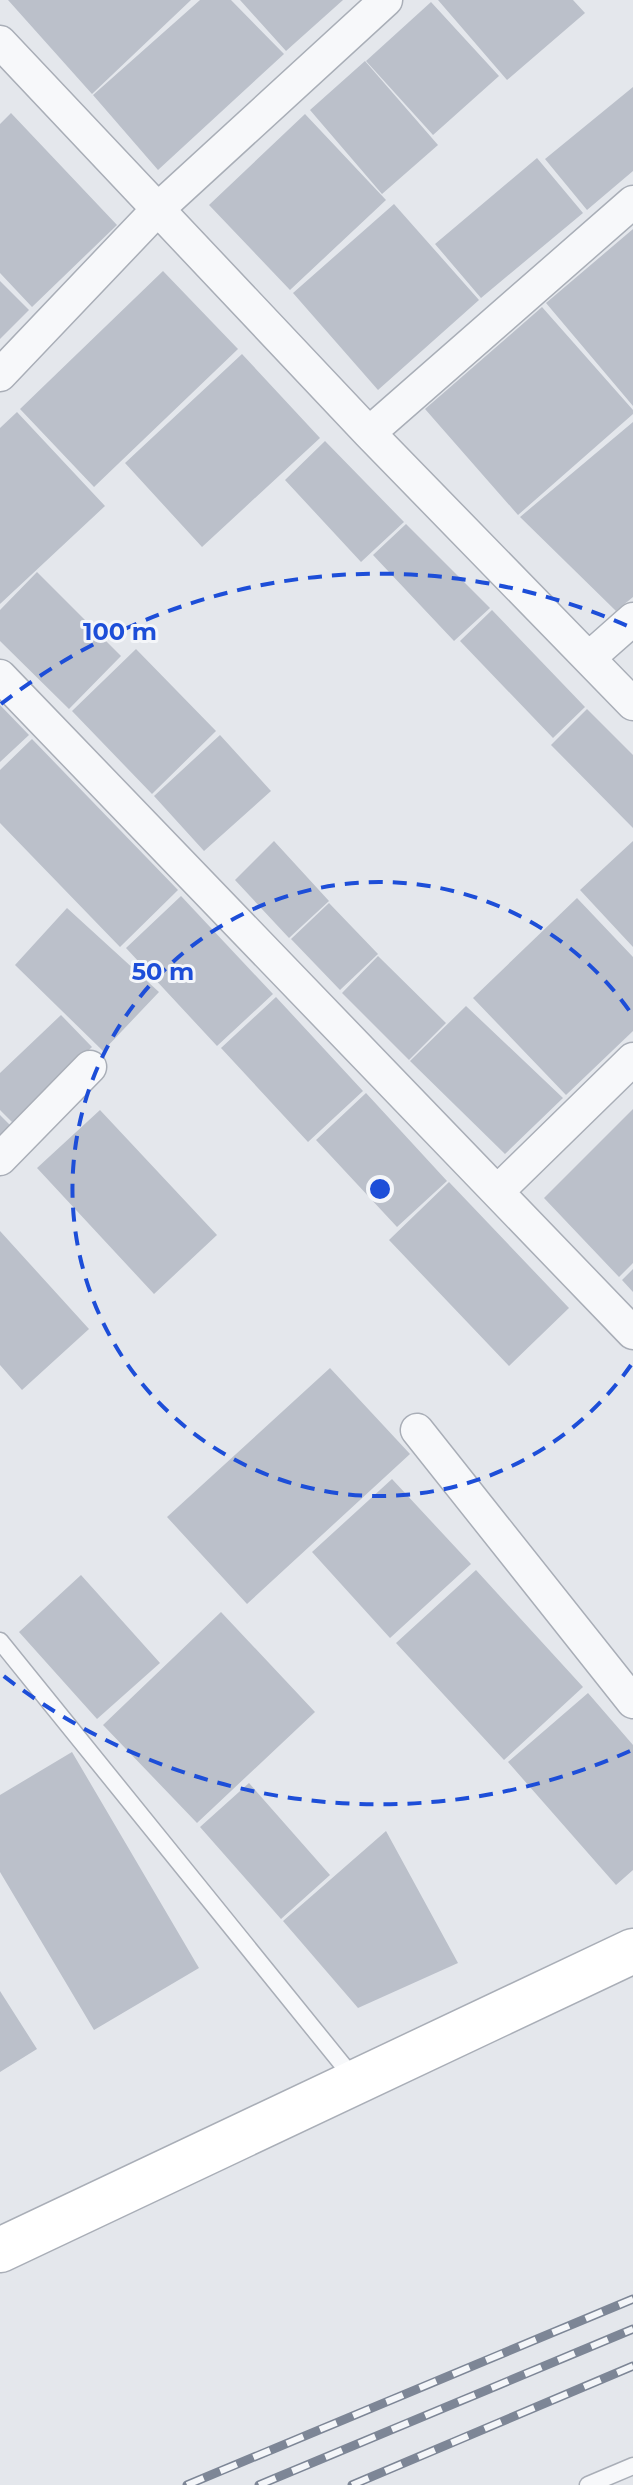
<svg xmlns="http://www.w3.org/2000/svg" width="633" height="2485" viewBox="0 0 633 2485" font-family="Montserrat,sans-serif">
	<rect width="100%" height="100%" fill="#e4e7ec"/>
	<path fill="#bbc0ca" d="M8 0H191L92 94Z
		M200 0H231L284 54 158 170 93 95Z
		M240 0H343L286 51Z
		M438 0H573L585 13 507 80Z
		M431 2 499 76 433 135 366 61Z
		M365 61 438 145 382 194 310 110Z
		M633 87V171L587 210 545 159Z
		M11 113 117 225 32 307 0 273V124Z
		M305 114 386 200 290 290 209 205Z
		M537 158 583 213 481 298 435 244Z
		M394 204 479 300 378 390 293 293Z
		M633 229V406L546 303Z
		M163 271 238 349 94 487 20 409Z
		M0 281 29 310 0 339Z
		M542 307 633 410V414L518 515 425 409Z
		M242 354 320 438 202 547 125 463Z
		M17 412 105 506 0 604V428Z
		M633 422V597L616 611 520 517Z
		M325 441 404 522 361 562 285 480Z
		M406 524 490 608 454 641 373 555Z
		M37 572 121 656 69 709 0 641V610Z
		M492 610 585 707 553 738 460 641Z
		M136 649 216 731 152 794 72 711Z
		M0 705 29 735 0 762Z
		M587 709 633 755V828L551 745Z
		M220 735 271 791 204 851 154 796Z
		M32 739 178 890 120 947 0 823V770Z
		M274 841 329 901 289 938 235 880Z
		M633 841V947L580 890Z
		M181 896 273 994 217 1046 126 948Z
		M577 898 633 957V1031L566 1095 473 998Z
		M329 903 378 954 340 990 291 939Z
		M67 908 159 992 103 1051 15 965Z
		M378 956 446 1023 409 1060 342 993Z
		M276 997 363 1091 308 1142 221 1048Z
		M466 1006 563 1098 505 1154 410 1061Z
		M61 1015 92 1047 13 1123 0 1110V1073Z
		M366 1093 447 1181 397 1227 316 1140Z
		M633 1109V1263L619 1277 544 1198Z
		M100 1110 217 1235 154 1294 37 1168Z
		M0 1115 10 1125 0 1136Z
		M449 1182 569 1308 509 1366 389 1240Z
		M0 1231 89 1329 22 1390 0 1365Z
		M633 1269V1292L622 1280Z
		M330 1368 410 1454 247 1604 167 1517Z
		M392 1479 471 1564 390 1638 312 1552Z
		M476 1570 583 1687 504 1760 396 1643Z
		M81 1575 160 1663 97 1719 19 1632Z
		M221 1612 315 1712 197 1823 103 1725Z
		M588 1693 633 1745V1870L616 1885 508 1762Z
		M72 1752 199 1968 94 2030 0 1872V1795Z
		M249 1783 330 1875 281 1919 200 1827Z
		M386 1831 458 1963 358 2008 283 1921Z
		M0 1991 37 2049 0 2072Z"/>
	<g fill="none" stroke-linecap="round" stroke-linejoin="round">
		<defs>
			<path id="lane" d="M0 1641 355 2080
				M588 2485 633 2466"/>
			<path id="street" d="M0 42 369 433 633 704
				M0 375 158 209 386 0
				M369 433 633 202
				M589 658 633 619
				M0 676 633 1333
				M0 1159 90 1067
				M499 1190 633 1059
				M417 1430 633 1702"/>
			<path id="secondary" d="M0 2250 633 1951"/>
		</defs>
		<use href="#lane" stroke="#a9aeb7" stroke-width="19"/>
		<use href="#street" stroke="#a9aeb7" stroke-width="35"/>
		<use href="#secondary" stroke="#a9aeb7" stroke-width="47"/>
		<use href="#lane" stroke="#f7f8fa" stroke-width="16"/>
		<use href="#street" stroke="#f7f8fa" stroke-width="32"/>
		<use href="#secondary" stroke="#fff" stroke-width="44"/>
		<defs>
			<path id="rail" d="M187 2485 633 2299
				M259 2485 633 2329
				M352 2485 633 2366"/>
		</defs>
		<use href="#rail" stroke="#7d8696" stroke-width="9"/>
		<use href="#rail" stroke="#f4f6f9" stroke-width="6" stroke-dasharray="18" stroke-linecap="butt"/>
	</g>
	<g fill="none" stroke="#1d4ed8" stroke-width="4" stroke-dasharray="14 10">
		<path d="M631 1365A307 307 0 1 1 631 1013"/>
		<path d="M630 1751A615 615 0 0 1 1 1674M1 704A615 615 0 0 1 630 627"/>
	</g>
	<circle cx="380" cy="1189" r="12" fill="#1d4ed8" stroke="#f4f6f9" stroke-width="4"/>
	<g font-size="24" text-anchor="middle" font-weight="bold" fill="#1d4ed8" stroke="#f4f6f9" stroke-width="6" stroke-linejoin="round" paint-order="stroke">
		<text x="120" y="640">100 m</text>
		<text x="163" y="980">50 m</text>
	</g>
</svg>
